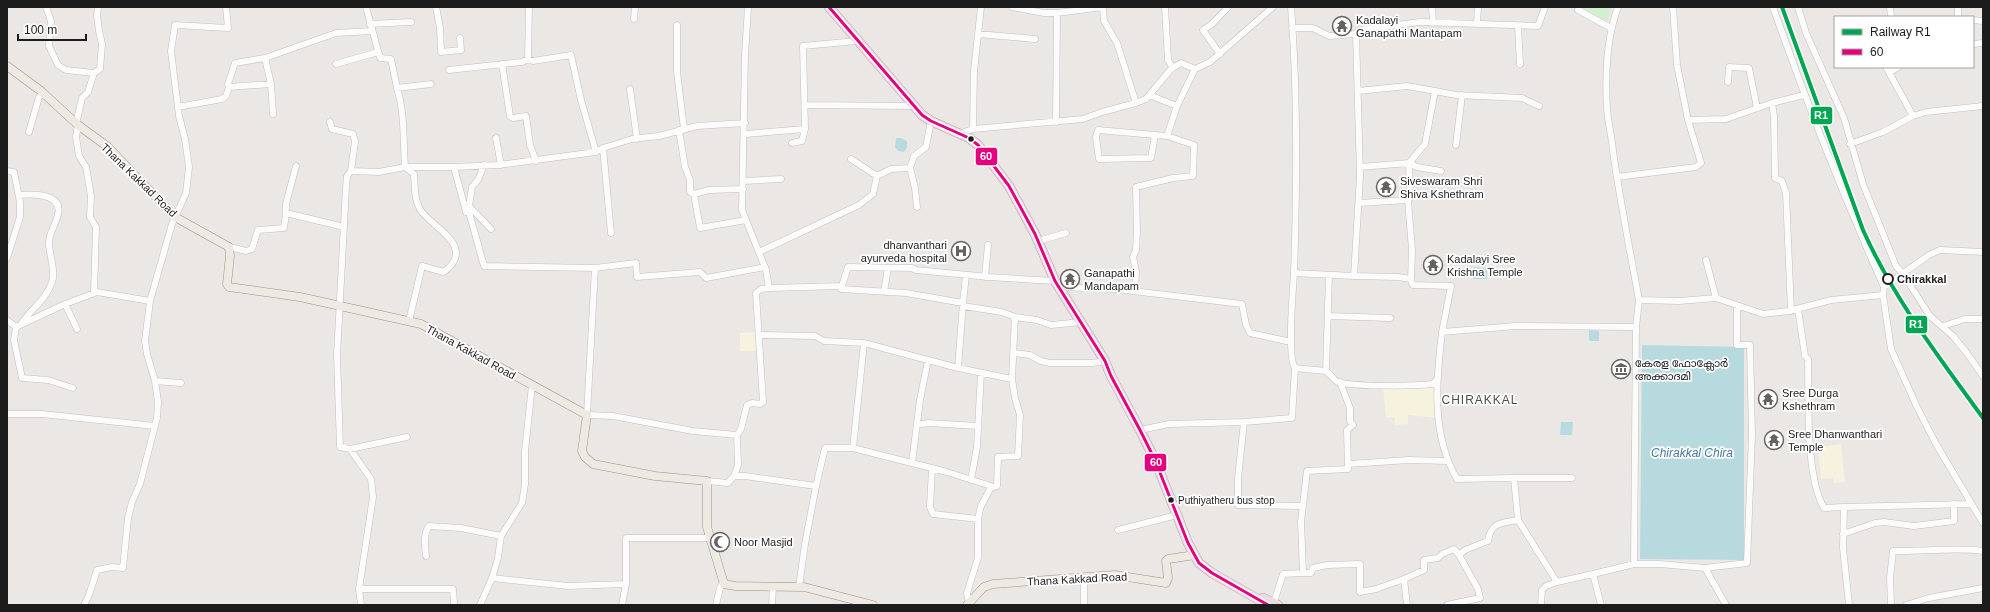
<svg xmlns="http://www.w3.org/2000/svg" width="1990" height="612" viewBox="0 0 1990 612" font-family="Arial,'Noto Sans Malayalam',sans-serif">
	<rect width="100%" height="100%" fill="#eae7e4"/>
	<path fill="#f6f2de" d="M757 332 758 351H740V333Z
		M1383 387H1434L1437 418 1408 415V424L1395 425 1394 417 1386 418Z
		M1841 444 1845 482 1834 483 1833 478 1821 479 1818 447Z"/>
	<path fill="#d2f0cf" d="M1580 7H1611L1607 21Z"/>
	<path fill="#b7dade" d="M896 138H901L907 141V147L904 152 898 151 895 147Z
		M1473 267 1487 268V279H1473Z
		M1589 330 1599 331V341H1589Z
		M1642 345 1744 347V560L1640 559Z
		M1561 422H1573L1572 435H1560Z"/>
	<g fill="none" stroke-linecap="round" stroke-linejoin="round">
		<defs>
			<path id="minor" d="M46 7 51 21 49 46 58 65 66 70 94 73
				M366 7 380 58 391 59 397 88 431 84
				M436 7 440 28 441 52 461 50 460 38
				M1012 7 1044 13H1057L1056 122
				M1103 7 1104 21 1117 43 1136 103
				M1165 7 1168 60 1173 68
				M1291 7C1298 95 1297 184 1294 273L1354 276 1360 176 1356 34 1329 36 1313 28H1292
				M1432 7 1433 23
				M1618 7C1606 39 1605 75 1607 109 1608 123 1612 137 1613 151 1620 201 1630 251 1639 300L1679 301 1716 298 1763 314 1789 311 1831 300 1883 295 1891 349 1917 407 1936 444 1983 523
				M1673 7 1677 65 1688 120 1726 119 1772 103
				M1773 7C1806 102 1843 195 1884 287L1883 295
				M1798 7 1806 33 1844 118 1863 184 1896 266 1903 274 1930 316 1953 336 1966 352 1983 376
				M1890 7 1891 17
				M1958 7V17
				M1578 10 1611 28
				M1057 13 1103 7
				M634 19 635 7
				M1973 20 1983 21
				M370 24 411 22
				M1477 24 1478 7
				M677 25V72L684 129
				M1518 26 1520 64
				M978 34 1035 39
				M1356 34 1359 30 1420 22 1538 26 1545 7
				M1973 44 1983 43
				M1220 54 1203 30 1212 24 1228 7
				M528 59 533 61 571 55 581 100 596 152
				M336 64 378 52
				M502 64 510 116 513 118 526 116 530 145 536 161
				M1886 67 1913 116
				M449 70 522 62 528 59 529 7
				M1890 72 1899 67
				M1728 82 1729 67 1749 68 1757 108
				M271 84 273 114
				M229 87 228 84 235 63 265 58
				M397 88C405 114 403 140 405 167L414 174C415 187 414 202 422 212 436 230 476 247 444 272L422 266 409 321
				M630 89 637 139
				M1358 91 1407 86 1435 91 1425 144 1409 163 1417 167 1441 171
				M1435 91 1456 95 1522 98 1539 106
				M1149 95 1177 106 1167 136 1098 130 1096 137 1099 159 1151 158 1155 135
				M805 105 913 106
				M1177 106 1195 69
				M178 107 222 99 226 96 229 87 271 84 265 58 336 33 372 31
				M330 122 332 129 353 134 355 141 351 171
				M76 124 82 98 88 92 94 73 100 69 102 44 99 31 97 15 98 7
				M78 125 76 137 79 156 86 167 91 196 90 217 96 227 94 293
				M973 129 974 71 981 7
				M679 130 685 167 690 180V192L694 194
				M29 132 39 97 43 93
				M745 134 805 129 803 46 857 41
				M958 134 973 129 1083 119 1102 112 1136 103 1146 99 1171 69 1181 63 1195 69 1210 62 1273 7
				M496 138 501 165
				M792 143 802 141 805 129
				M1850 144 1883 132 1913 116 1926 112 1983 106
				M1456 145 1462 95
				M603 148 611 233
				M851 159 877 176
				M484 165 478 180 472 187 469 206 491 229
				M454 167 466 212H469L484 266 595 268 636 263 637 277 700 272 706 278 765 267
				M7 171 14 172 20 202V217L7 258
				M1617 177 1696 167 1701 163 1688 120
				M744 181 781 179
				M743 189 709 190 694 194 700 228 746 220
				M19 195C32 194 63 193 58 214 56 225 49 232 49 243 49 255 56 271 52 282 46 300 31 309 21 324
				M1408 200 1412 250 1411 281 1413 285 1451 286 1442 332
				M1359 203 1408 200 1410 198 1409 163 1360 167
				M917 207 915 188 910 168 914 156 926 147 931 121
				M286 213V204L296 166
				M1038 241 1066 233
				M229 247 246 251 252 249 258 230 284 228 286 213 344 227
				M759 252 859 205 873 194 877 176 891 169 910 168
				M1706 260 1716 298
				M595 268 587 415 613 416 693 431 737 435
				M1294 273C1293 289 1287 358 1295 368L1326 371 1329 275
				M1354 276 1398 277 1411 279
				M985 277 988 245
				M842 286 841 289 906 293 963 303 966 275
				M1059 287 1116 289 1242 304 1246 325 1250 333 1291 342
				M1884 287 1929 255 1940 250 1983 252
				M769 288 842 286 848 267 912 268 916 270 989 277 1055 281
				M1135 291 1136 271 1133 257 1136 250 1137 231 1136 187 1173 178 1193 176 1194 145 1167 136
				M884 292 888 268
				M65 304 77 329
				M963 306 1002 312 1015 317
				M1798 309 1805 356 1808 359C1809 397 1805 476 1824 508L1844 507 1843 548 1849 605
				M1791 311 1786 193 1782 181 1775 178 1774 116 1772 103 1804 95
				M1328 316 1390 318
				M7 320 16 327
				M1943 326 1965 319H1983
				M760 335 815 336 824 341 864 343 958 368 1012 379
				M1014 353 1030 355 1041 361 1050 363H1092L1105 361
				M958 368 963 303
				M1326 371C1330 374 1334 380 1338 382 1354 387 1415 386 1433 384L1437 379
				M155 381 181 383
				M73 388 48 380 22 378 14 340 16 327 65 304 97 292 150 301
				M7 414H42L155 426
				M1244 422 1292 418 1295 368
				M917 425 928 423 978 426
				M1145 429 1169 424 1244 422 1238 478V505L1303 506
				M407 437 350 449 340 447 337 355 346 187 347 176 351 171 379 172 405 167H454L498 165 596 152 603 148 632 139 659 136 697 126 745 123
				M853 448 864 343
				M350 449 371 479 373 497 359 589 361 605
				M912 463 920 400 928 360
				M1348 464 1409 460 1448 461
				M932 468 930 507 933 514 978 519
				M734 476 738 465 737 435 741 429 747 405 752 403 760 404 763 402 756 293 761 289 769 288 766 270 742 210 745 55 748 7
				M1514 478H1572
				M971 480 977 447 981 373
				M707 481 728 483 734 476H745L816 486 825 448H853L947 472 994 487 997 486 998 457 1018 456 1020 415 1015 398 1012 379 1015 317 1037 320 1051 325 1081 322
				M1844 507 1970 504
				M1118 530 1177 515
				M1843 534 1875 523 1884 522 1914 526 1954 521V504
				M426 556C425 547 423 533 429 526L461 528 501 536
				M1634 564 1636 327
				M1705 568 1747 563 1752 435 1750 345H1737V306
				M1303 573H1311L1313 568 1327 565 1360 564V592L1376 589 1404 579 1407 605
				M1593 574 1634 564H1660L1705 568 1726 605
				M492 578 498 558 501 536 522 503 525 484V451L532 385
				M1084 578V605
				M1404 579 1424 570V560L1438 558 1442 554 1454 549 1459 555
				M799 587 805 544 816 486
				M359 589H453L454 605
				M969 604 967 593 978 558V519L981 506 991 487
				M84 605 89 595 97 570 112 567 123 568 128 518 132 502 140 484 157 418 158 402 155 381 147 354 145 341 150 301 172 224 186 193 189 167 185 139 179 116 171 51 175 25 228 28 226 7
				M480 605 492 578 568 586 626 584V538H710
				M622 605 626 584
				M716 605 720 588 723 583
				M772 605 773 586
				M1273 605 1283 574 1303 573 1301 522 1307 471 1348 469 1347 430 1353 425 1350 421V408L1340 382
				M1447 605 1480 598 1478 589 1459 555 1465 550 1488 541C1491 522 1501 523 1518 520
				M1541 605 1542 590 1546 586 1557 582
				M1601 605 1593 574 1557 582 1518 520 1514 478 1457 479C1431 434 1436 382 1442 332L1516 326 1636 327 1639 300
				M1891 605 1890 578 1893 551C1922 552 1954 547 1983 551
				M1906 605 1929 598 1983 588"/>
			<path id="major" d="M7 66 41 91 78 125 108 147 175 217 229 247 230 256 227 284 229 287 300 297 421 324 587 415 582 451 585 457 593 464 655 476 707 481V527L724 584 735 586 804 587 873 605
				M967 605 984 587 993 584 1115 575 1166 583 1168 578 1166 561 1168 559 1195 555"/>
			<path id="highway" d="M829 7 922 115 931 121 969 138 978 145 1009 186 1035 234 1055 281 1105 361 1111 376 1140 430 1155 460 1188 543 1199 563 1212 573 1268 605
				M1263 598 1278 605"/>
		</defs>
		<use href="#minor" stroke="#c1c0bf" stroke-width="7"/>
		<use href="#major" stroke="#a09281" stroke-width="9"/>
		<use href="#highway" stroke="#bf9caa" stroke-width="10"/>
		<use href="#minor" stroke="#fcfbfb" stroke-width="6"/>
		<use href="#major" stroke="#efe9e3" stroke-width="8"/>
		<use href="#highway" stroke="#e9dde1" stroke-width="9"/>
		<defs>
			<path id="bus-1" d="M829 7 922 115 931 121 969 138 978 145 1009 186 1035 234 1055 281 1105 361 1111 376 1140 430 1155 460 1188 543 1199 563 1212 573 1268 605"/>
		</defs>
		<use href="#bus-1" stroke="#fff" stroke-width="6"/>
		<use href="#bus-1" stroke="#e5007d" stroke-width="3"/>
		<defs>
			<path id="rail-1" d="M1782 7 1863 230C1894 299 1939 357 1983 418"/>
		</defs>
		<use href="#rail-1" stroke="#fff" stroke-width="7"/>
		<use href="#rail-1" stroke="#00a651" stroke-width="4"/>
	</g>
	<defs>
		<symbol id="temple-ring" viewBox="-11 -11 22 22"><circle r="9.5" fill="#fff" stroke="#646362" stroke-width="1.5"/><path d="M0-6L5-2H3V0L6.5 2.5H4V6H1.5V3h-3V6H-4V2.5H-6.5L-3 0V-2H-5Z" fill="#646362"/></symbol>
		<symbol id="hospital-ring" viewBox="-11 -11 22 22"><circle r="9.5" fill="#fff" stroke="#646362" stroke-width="1.5"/><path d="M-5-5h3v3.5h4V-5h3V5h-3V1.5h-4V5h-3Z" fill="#646362"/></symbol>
		<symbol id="museum-ring" viewBox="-11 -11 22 22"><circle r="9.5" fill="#fff" stroke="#646362" stroke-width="1.5"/><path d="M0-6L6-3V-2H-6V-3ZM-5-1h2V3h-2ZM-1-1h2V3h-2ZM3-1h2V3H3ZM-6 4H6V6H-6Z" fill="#646362"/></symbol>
		<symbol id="mosque-ring" viewBox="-11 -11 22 22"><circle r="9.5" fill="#fff" stroke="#646362" stroke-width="1.5"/><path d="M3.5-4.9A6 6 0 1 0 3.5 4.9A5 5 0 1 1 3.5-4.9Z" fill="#646362"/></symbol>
	</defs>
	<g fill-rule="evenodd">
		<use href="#temple-ring" x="1331" y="15" width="22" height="22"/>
		<use href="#temple-ring" x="1375" y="176" width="22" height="22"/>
		<use href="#hospital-ring" x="950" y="240" width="22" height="22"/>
		<use href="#temple-ring" x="1422" y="254" width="22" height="22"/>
		<use href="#temple-ring" x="1059" y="268" width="22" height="22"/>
		<use href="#museum-ring" x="1610" y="358" width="22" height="22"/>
		<use href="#temple-ring" x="1757" y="388" width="22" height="22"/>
		<use href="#temple-ring" x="1763" y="429" width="22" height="22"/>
		<use href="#mosque-ring" x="709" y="531" width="22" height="22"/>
	</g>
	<g fill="#1c1c1c" stroke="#fff" stroke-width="1.5">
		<circle cx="971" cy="139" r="3.5"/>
		<circle cx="1171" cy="500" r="3.5"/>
	</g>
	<circle fill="#fff" stroke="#1c1c1c" stroke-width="2" cx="1888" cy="279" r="5"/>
	<g text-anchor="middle" stroke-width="3.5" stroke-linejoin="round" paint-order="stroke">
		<g font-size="10" fill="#1c1c1c" stroke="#fff" text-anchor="start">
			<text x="1178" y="504">Puthiyatheru bus stop</text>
		</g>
		<g font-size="11" fill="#1c1c1c" stroke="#fff" text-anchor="start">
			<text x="1356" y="24">Kadalayi<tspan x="1356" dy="13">Ganapathi Mantapam</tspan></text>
			<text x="1400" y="185">Siveswaram Shri<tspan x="1400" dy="13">Shiva Kshethram</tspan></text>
			<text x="947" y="249" text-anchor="end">dhanvanthari<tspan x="947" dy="13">ayurveda hospital</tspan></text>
			<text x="1447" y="263">Kadalayi Sree<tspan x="1447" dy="13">Krishna Temple</tspan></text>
			<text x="1084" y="277">Ganapathi<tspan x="1084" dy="13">Mandapam</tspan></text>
			<text x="1635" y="367">കേരള ഫോക്ലോർ<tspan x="1635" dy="13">അക്കാദമി</tspan></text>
			<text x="1782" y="397">Sree Durga<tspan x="1782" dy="13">Kshethram</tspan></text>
			<text x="1788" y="438">Sree Dhanwanthari<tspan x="1788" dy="13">Temple</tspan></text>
			<text x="734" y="546">Noor Masjid</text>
		</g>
		<g font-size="11" fill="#1c1c1c" stroke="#fff">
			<text transform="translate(139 180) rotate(44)" y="4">Thana Kakkad Road</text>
			<text transform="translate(471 352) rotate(29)" y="4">Thana Kakkad Road</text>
			<text transform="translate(1077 579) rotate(-3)" y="4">Thana Kakkad Road</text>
		</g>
		<g font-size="11" font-weight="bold" fill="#1c1c1c" stroke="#fff" text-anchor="start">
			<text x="1897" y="283">Chirakkal</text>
		</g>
		<g font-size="12" letter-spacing="1" fill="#4f4f4f" stroke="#fff">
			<text x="1480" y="404">CHIRAKKAL</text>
		</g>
		<g font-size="12" font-style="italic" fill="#44789b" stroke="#fff">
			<text x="1692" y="457">Chirakkal Chira</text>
		</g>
	</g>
	<g stroke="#fff" stroke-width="1.5">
		<rect x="1810" y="106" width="23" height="19" rx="4" fill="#00a651"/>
		<rect x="975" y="147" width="23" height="19" rx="4" fill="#e5007d"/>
		<rect x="1905" y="315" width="23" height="19" rx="4" fill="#00a651"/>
		<rect x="1144" y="453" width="23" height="19" rx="4" fill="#e5007d"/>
	</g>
	<g font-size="11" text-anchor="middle" font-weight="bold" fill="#fff">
		<text x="1821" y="119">R1</text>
		<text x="986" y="160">60</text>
		<text x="1916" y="328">R1</text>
		<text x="1156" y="466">60</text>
	</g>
	<rect width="1990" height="612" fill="none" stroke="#1c1c1c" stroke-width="16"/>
	<rect x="1834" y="16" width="140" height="52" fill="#ffffff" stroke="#a4a4a4"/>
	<rect x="1842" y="29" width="20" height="6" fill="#00a651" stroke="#a4a4a4"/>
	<text x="1870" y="36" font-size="12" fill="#1c1c1c">Railway R1</text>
	<rect x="1842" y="49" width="20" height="6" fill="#e5007d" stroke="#a4a4a4"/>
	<text x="1870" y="56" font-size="12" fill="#1c1c1c">60</text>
	<path d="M18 34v6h68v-6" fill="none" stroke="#1c1c1c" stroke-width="2"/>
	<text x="24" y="34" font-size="12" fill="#1c1c1c" stroke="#ffffff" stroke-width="3" paint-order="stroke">100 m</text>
</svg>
